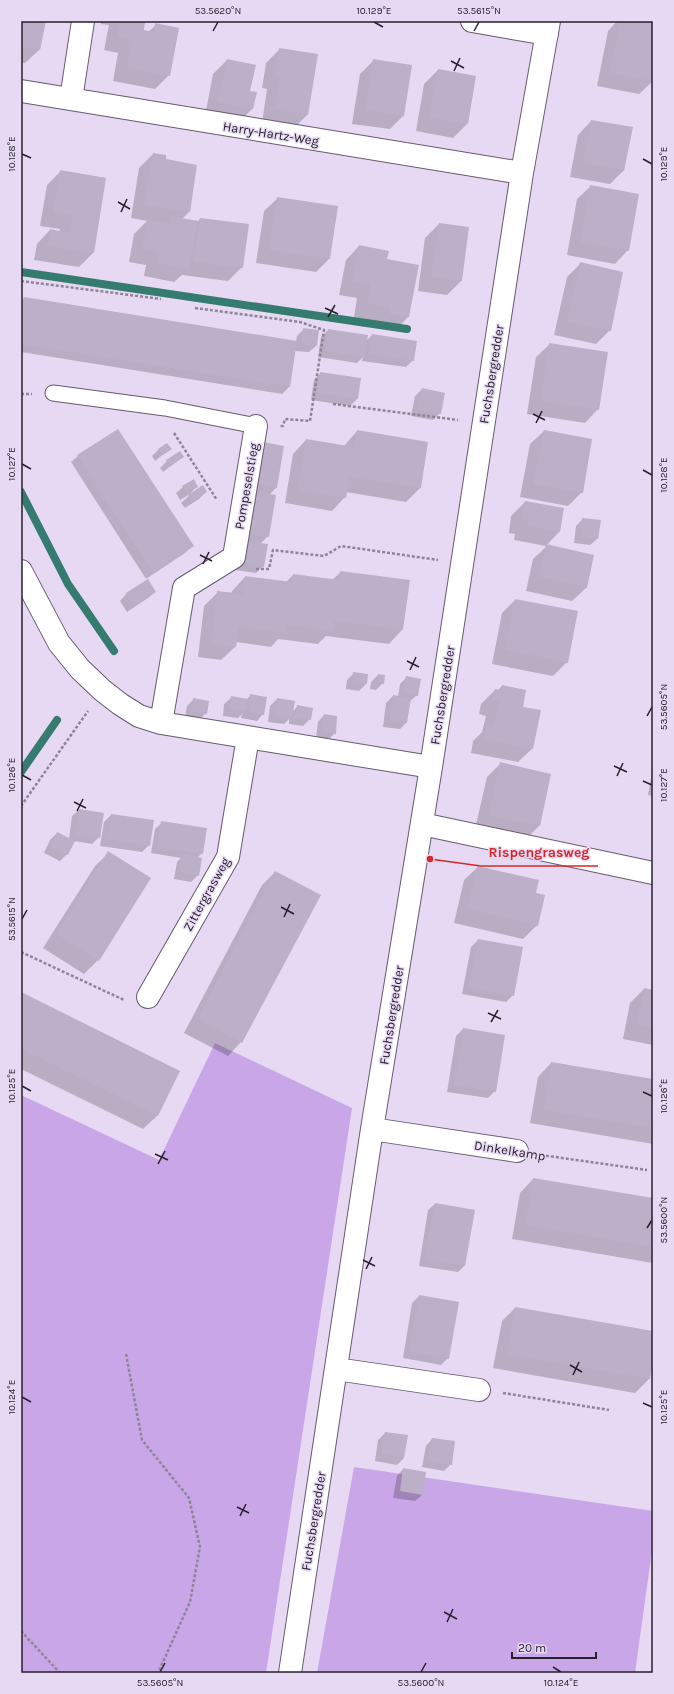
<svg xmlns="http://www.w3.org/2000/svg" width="674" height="1694" viewBox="0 0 674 1694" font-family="Karla,sans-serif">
	<rect width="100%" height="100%" fill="#e7d9f3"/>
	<path fill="#c9a6e7" d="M215 1043 352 1108 266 1673H21V1095L159 1160Z
		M354 1467 653 1511V1543L635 1673H317Z"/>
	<path fill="#0003" d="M21 21H44L39 50 25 63H21Z
		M101 21H144L142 31 148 32 156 25 169 75 155 89 113 81 118 53 104 50 109 25 101 24Z
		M617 21H642L653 23V81L639 94 597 86 608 31Z
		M280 49 307 115 294 128 262 123 267 89 262 88 266 63Z
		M227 60 249 92 253 108 239 122 205 116 213 74Z
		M374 60 404 115 390 129 352 124 360 74Z
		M438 70 467 124 453 138 416 131 424 84Z
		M591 121 624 170 610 184 570 177 578 135Z
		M153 154 164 160 189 212 182 219 197 222 200 219 242 267 228 281 182 275 174 282 144 276 146 265 129 262 134 234 147 221 131 218 139 168Z
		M61 171 105 178 93 253 79 267 34 260 37 244 50 230 59 232 60 229 40 226 47 185Z
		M591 186 628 250 615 264 567 255 577 199Z
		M278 198 329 259 316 272 256 263 264 211Z
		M439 224 468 228 461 281 447 295 418 291 425 238Z
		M359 246 386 260 408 317 395 331 376 327 378 322 354 317 357 298 339 295 346 260Z
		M580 264 610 330 596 344 554 335 567 277Z
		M24 298 296 342 297 336 304 329 316 346 309 352 294 351 289 387 282 394 21 352V301Z
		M328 330 366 341 372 335 413 360 406 367 362 361 363 357 357 363 318 357 321 337Z
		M550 344 598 409 585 423 527 414 536 357Z
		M321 373 357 399 350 406 311 400 314 380Z
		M422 389 440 413 433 420 411 416 415 396Z
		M357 431 420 488 406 502 346 492 345 497 332 511 285 503 293 454 306 440 344 446Z
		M544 431 582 492 568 506 520 497 530 444Z
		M283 447 276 488 269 495 268 536 260 544 263 566 256 573 236 570 240 548 242 498Z
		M159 449H170L155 461 152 456Z
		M78 456 192 546 185 553 146 579 71 462Z
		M183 457 163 472 160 468 167 461Z
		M197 486 190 494 180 500 176 493 183 487Z
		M206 492 199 499 185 508 181 503 190 495Z
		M525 502 559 532 546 546 514 540 515 534 509 533 511 516Z
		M583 519 597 539 590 545 574 543 576 526Z
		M547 546 593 556 586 588 572 601 526 591 533 559Z
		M341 572 409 581 402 630 389 644 326 636 318 644 278 639 271 647 236 642 235 647 221 660 198 657 204 606 218 592 231 594 232 591 245 577 286 582 293 575 332 580Z
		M147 580 155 592 148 598 127 612 120 601 126 594Z
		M515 600 567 662 553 676 492 664 502 613Z
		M354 673 366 684 359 691 346 689 347 680Z
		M378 675 383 683 376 690 370 689 371 682Z
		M407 677 417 695 409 702 406 723 400 729 383 727 386 703 393 696 398 697 400 684Z
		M502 686 522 708 532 749 518 762 471 753 473 741 482 732 486 716 479 714 481 704 495 690H498Z
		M250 696 263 714 257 721 241 718 242 714 238 718 223 716 224 704 231 698 246 700Z
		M194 699 206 713 199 720 185 717 187 706Z
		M277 699 292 712 297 707 310 719 303 726 289 724V719L284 724 268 722 270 706Z
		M324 715 335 733 328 740 316 738 318 722Z
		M500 764 549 775 539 826 525 840 475 829 487 777Z
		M653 766V796L648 795Z
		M79 810 99 837 92 844 73 841 67 854 60 861 44 853 50 840 57 833 69 839 72 816Z
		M111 815 152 821 149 845 142 852 100 846 104 822Z
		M162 823 202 853 197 858 198 875 191 882 174 879 177 862 181 858 151 853 155 829Z
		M109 853 98 960 84 974 43 948 95 866Z
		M478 867 535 894 537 925 523 939 454 923 464 880Z
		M275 872 241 1042 228 1056 184 1033 262 885Z
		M478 940 513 995 506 1002 462 994 471 947Z
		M644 989 653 991V1045L623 1039 630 1003Z
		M21 993 179 1072 157 1116 143 1129 21 1069Z
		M463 1029 495 1091 488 1098 447 1092 456 1036Z
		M551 1063 653 1080V1144L530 1123 538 1077Z
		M533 1179 653 1199V1263L512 1239 520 1193Z
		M435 1204 474 1210 464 1266 458 1272 419 1266 428 1210Z
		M419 1296 448 1358 441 1365 403 1358 412 1303Z
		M515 1308 653 1332V1356L649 1379 635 1393 493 1368 502 1321Z
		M385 1433 404 1458 397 1465 375 1461 378 1440Z
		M432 1439 451 1464 444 1471 422 1467 426 1446Z
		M403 1469 422 1495 415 1501 393 1498 397 1476Z"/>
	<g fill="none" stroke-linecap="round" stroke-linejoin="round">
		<path stroke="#357b70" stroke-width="8" d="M21 272 407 329
			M21 492 68 584 114 651
			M21 772 57 720"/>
	</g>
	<path fill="#bcafc8" d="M21 21H46L40 50 21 47Z
		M120 21H145L144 30 154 32 155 23 179 28 170 76 126 67 132 40 117 37Z
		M620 21 653 22V81L610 73Z
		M279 48 318 54 308 115 275 110 280 75H275Z
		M227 59 256 65 250 91 257 92 253 109 218 102Z
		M373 59 412 65 404 116 365 110Z
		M438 69 476 76 468 124 429 118Z
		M591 120 633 127 624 171 583 163Z
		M153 153 166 155V159L197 165 190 212 144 205Z
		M60 170 106 178 94 253 47 246 50 229 70 233 73 215 53 212Z
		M590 185 639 194 629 251 580 242Z
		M277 197 338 206 330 259 269 250Z
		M171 216 198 221 189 269 157 263 159 252 142 248 148 219 170 224Z
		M200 218 249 224 243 268 194 262Z
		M439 223 469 227 462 281 431 277Z
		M359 245 389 251 387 259 419 265 409 317 389 314 391 308 367 304 370 285 352 281Z
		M580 262 623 272 611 331 567 322Z
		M24 297 297 341 290 387 21 344V315Z
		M303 328 319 330 317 346 301 344Z
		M328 329 368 335 365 357 325 351Z
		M372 334 417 341 414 361 369 354Z
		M549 343 608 352 599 410 540 401Z
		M320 372 361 378 358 399 317 393Z
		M422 388 445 393 441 414 418 410Z
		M118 429 194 546 153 573 77 455Z
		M357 430 428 442 421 488 350 477 346 498 298 490 306 439 354 447Z
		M544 430 592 439 583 493 533 484Z
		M263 442 284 446 277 488 255 484Z
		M167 443 172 449 163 455 158 449Z
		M180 451 184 457 170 466 166 460Z
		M194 479 198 487 187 493 182 486Z
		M203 485 207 492 192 502 188 495Z
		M254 491 276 495 269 537 247 534Z
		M525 501 564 508 560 532 527 526 528 520 522 519Z
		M582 518 601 520 598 539 580 537Z
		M246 541 268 544 264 567 242 563Z
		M546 544 594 555 587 588 539 577Z
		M340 571 410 580 403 630 334 621 333 631 287 625 285 633 239 627 236 647 211 644 217 591 243 594 245 576 292 582 293 574 339 580Z
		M148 579 156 592 134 606 126 593Z
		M515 599 578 611 568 663 505 650Z
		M353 672 368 674 367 684 352 683Z
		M378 674 385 675 384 684 377 683Z
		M406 676 421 679 418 696 403 693Z
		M502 685 526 690 523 707 541 710 533 749 484 739 487 726 493 727 499 702 492 701 495 689 501 690Z
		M250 694 267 697 264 715 248 712Z
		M393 695 411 698 407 723 389 720Z
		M231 696 248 699 246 711 229 709Z
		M193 698 209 701 207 714 191 711Z
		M277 698 295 701 292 718 274 715Z
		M297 705 313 708 311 720 295 717Z
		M324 714 337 716 336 734 322 732Z
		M500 762 551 774 540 826 488 816Z
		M79 809 104 813 100 838 75 834Z
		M111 814 154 820 150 846 107 839Z
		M161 821 207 828 203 854 157 847Z
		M57 832 75 841 68 855 50 846Z
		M108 851 151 878 99 961 56 934Z
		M183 854 202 858 199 876 180 872Z
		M477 866 539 880 536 893 545 895 538 926 467 909Z
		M275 871 321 895 242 1043 197 1019Z
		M478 939 523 947 514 996 469 987Z
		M644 988 653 990V1029L636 1025Z
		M21 992 180 1071 158 1116 21 1049Z
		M463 1028 505 1035 496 1092 454 1085Z
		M551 1062 653 1079V1128L543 1110Z
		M533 1178 653 1198V1247L525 1225Z
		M435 1203 475 1210 465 1266 425 1259Z
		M419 1295 459 1302 449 1359 409 1351Z
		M515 1307 653 1331V1362L650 1379 507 1354Z
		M385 1432 408 1435 404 1458 381 1454Z
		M432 1438 455 1441 452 1465 428 1461Z
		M403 1468 426 1472 423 1495 400 1491Z"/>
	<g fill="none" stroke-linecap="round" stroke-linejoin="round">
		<defs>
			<path id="service" d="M53 393 165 408 256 426"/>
			<path id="minor" d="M472 21 547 34
				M21 91 522 173
				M71 99 83 21
				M21 571 59 643 80 669 102 690 120 704 139 716 161 723 431 767
				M161 723 184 588 234 557 256 426
				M422 824 653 873
				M148 997 228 857 248 737
				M372 1129 517 1151
				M336 1369 479 1390
				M290 1673 372 1129 431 767 522 173 549 21"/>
		</defs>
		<use href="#service" stroke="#665a70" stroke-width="17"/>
		<use href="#minor" stroke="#665a70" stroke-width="24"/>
		<path stroke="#8d8496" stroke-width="2.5" stroke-dasharray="3 2" stroke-linecap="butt" d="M21 281 161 299
			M195 308 300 322 324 330 310 421 285 419 283 426H280
			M21 394H32
			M333 404 458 420
			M174 433 217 500
			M256 569H269L273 550 324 556 341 546 438 560
			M21 806 88 711
			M21 952 124 1000
			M541 1155 647 1170
			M126 1354 142 1440 189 1498 200 1547 190 1602 158 1673
			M503 1393 609 1410
			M21 1631 60 1673"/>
		<use href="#service" stroke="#fff" stroke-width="15"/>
		<use href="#minor" stroke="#fff" stroke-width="22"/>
	</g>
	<path fill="none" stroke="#26212b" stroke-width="1.5" d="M374 22 383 27M213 31 218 22M474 31 479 22M451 61 464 68M454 71 460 58M22 154 31 158M643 159 652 164M118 202 130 209M121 212 127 199M325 308 338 314M328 317 335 305M533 414 545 420M536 423 542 411M22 464 31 469M643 470 652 475M200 555 212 561M203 564 209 552M407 661 419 667M410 670 416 657M647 716 652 707M614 766 627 772M22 775 31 780M617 776 623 763M643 781 652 785M74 802 86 808M77 811 83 799M281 907 294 914M284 917 290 904M22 919 27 910M488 1013 501 1019M491 1022 498 1010M22 1086 31 1091M643 1092 652 1096M155 1154 168 1160M158 1164 165 1151M647 1228 652 1220M363 1260 375 1266M366 1269 372 1257M570 1365 582 1372M573 1375 579 1362M22 1397 31 1402M643 1403 652 1407M237 1507 249 1513M240 1516 246 1504M444 1612 457 1619M447 1622 453 1609M553 1667 561 1672M160 1672 165 1663M421 1672 426 1663"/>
	<g text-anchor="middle" stroke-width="3" stroke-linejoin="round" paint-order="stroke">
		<g font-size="13" fill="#26212b" stroke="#e7d9f3">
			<text transform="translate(271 133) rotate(9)" y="5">Harry-Hartz-Weg</text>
			<text transform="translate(491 374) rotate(-81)" y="5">Fuchsbergredder</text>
			<text transform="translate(246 486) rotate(-80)" y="5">Pompeselstieg</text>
			<text transform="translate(442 695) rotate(-81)" y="5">Fuchsbergredder</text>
			<text transform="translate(206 894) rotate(-61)" y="5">Zittergrasweg</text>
			<text transform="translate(391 1015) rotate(-81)" y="5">Fuchsbergredder</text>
			<text transform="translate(510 1150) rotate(9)" y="5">Dinkelkamp</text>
			<text transform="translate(313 1521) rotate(-81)" y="5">Fuchsbergredder</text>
		</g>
	</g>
	<path fill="none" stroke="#d62828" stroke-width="1.5" d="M430 859L481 866H598"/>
	<circle fill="#d62828" stroke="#e7d9f3" stroke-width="1.5" cx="430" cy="859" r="4"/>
	<g font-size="14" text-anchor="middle" font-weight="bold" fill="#d62828" stroke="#e7d9f3" stroke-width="3" stroke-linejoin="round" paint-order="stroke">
		<text x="539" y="857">Rispengrasweg</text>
	</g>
	<rect width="674" height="1694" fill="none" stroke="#e7d9f3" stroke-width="44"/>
	<path d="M512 1652v6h84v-6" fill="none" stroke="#26212b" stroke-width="2"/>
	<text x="518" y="1652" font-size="12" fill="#26212b" stroke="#e7d9f3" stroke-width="3" paint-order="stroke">20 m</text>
	<rect x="22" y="22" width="630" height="1650" fill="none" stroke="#26212b" stroke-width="1.5"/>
	<g font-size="10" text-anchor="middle" fill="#26212b">
		<text x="218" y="14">53.5620°N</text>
		<text x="374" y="14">10.129°E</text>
		<text x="479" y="14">53.5615°N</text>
		<text transform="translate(11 154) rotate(-90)" y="4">10.128°E</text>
		<text transform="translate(663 164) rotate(-90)" y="4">10.129°E</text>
		<text transform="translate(11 464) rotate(-90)" y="4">10.127°E</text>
		<text transform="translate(663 475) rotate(-90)" y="4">10.128°E</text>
		<text transform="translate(663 707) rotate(-90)" y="4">53.5605°N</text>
		<text transform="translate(11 775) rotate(-90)" y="4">10.126°E</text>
		<text transform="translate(663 785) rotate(-90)" y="4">10.127°E</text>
		<text transform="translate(11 919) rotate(-90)" y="4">53.5615°N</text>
		<text transform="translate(11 1086) rotate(-90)" y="4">10.125°E</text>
		<text transform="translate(663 1096) rotate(-90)" y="4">10.126°E</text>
		<text transform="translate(663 1220) rotate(-90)" y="4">53.5600°N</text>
		<text transform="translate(11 1397) rotate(-90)" y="4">10.124°E</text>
		<text transform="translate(663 1407) rotate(-90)" y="4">10.125°E</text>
		<text x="160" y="1686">53.5605°N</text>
		<text x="421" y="1686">53.5600°N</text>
		<text x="561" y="1686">10.124°E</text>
	</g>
</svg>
